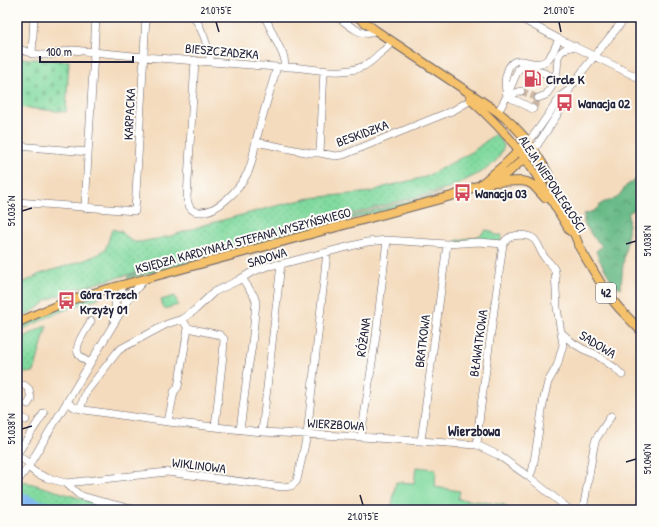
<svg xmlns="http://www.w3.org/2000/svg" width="658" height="527" viewBox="0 0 658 527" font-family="'Patrick Hand',sans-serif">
	<defs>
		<pattern id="grass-dots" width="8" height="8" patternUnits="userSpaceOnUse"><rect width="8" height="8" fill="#81da9f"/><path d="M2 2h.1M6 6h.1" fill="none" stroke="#6fbb8a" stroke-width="1.8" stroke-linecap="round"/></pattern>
		<pattern id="forest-crowns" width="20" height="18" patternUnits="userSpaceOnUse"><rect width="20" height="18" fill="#68ba86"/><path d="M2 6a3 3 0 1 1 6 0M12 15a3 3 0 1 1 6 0" fill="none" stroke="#55976f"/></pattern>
		<pattern id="cemetery-stones" width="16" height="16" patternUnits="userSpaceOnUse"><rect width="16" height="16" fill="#81da9f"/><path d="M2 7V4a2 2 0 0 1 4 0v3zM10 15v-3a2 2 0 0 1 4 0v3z" fill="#6fbb8a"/></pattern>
	</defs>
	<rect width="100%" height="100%" fill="#fdfcf7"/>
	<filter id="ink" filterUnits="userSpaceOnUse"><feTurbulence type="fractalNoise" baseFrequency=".025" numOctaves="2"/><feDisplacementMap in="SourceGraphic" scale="8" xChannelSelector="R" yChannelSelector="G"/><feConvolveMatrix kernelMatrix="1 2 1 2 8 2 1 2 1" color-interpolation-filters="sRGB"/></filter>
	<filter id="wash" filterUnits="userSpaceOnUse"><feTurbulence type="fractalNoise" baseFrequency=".012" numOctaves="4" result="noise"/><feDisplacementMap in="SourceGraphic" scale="16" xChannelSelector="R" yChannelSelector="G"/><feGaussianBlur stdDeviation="0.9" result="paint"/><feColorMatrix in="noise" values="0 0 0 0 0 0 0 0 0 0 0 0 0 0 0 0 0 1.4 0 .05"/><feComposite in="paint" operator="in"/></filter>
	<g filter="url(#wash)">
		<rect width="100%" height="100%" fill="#f4dbbd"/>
		<path fill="url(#grass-dots)" stroke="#527e6d" d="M495 134 503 143 504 147C501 152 499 157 496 161 485 172 462 182 448 188L75 289 45 301 44 304 30 313 17 320V286L40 274 85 260 99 254 106 248 112 229 122 232 130 240 135 242H140L171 236 204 225 272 207 310 198 371 192 384 187 425 177 472 152Z
			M442 192 422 200 127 279 128 276Z
			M486 230 492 231 495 235H502L500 242H454C462 238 470 239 478 236 481 235 483 232 486 230Z
			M99 294V297L94 300 57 313 17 332V327L70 303Z
			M47 325 34 372 17 374V341Z
			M23 481 112 508 121 510H17V490Z"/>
		<path fill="url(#forest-crowns)" stroke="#456e60" d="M638 178 641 182V225L635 223 637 213 634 209 628 214C630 229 626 244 624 259 622 269 622 278 621 288L614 285 599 259 596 251 602 246 593 237 584 223V214L594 211 602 203 617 198 626 186Z"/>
		<path fill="url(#cemetery-stones)" stroke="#527e6d" d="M17 58 69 61 66 112 17 107Z"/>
		<path fill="#81da9f" stroke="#527e6d" d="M175 296 178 305 164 309 161 300Z
			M416 467 436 469 435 487 460 491 458 499 505 505 510 510H391L396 482 414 483Z"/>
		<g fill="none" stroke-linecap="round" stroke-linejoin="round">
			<path stroke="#83baf2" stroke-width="11" d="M17 496 29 502 55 510"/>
		</g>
	</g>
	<g filter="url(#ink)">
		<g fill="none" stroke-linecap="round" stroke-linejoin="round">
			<path stroke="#cab6a3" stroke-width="7" stroke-dasharray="7 3.5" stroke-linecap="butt" d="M521 91 538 98 533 109"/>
			<defs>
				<path id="minor" d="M194 17C203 30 208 46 211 62
					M265 17 284 57 285 67
					M338 17C345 22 360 36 370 33 371 33 375 30 375 30
					M518 17 559 39 641 79
					M17 48C29 53 41 57 55 54 61 52 66 50 73 50L144 57 277 67C305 65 338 78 364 66 370 63 375 58 379 54 384 50 389 47 392 41
					M32 54 34 17
					M195 60 187 198C188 205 190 212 199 212 218 213 239 189 247 174 253 164 253 152 256 141 262 116 270 92 277 67
					M507 96 521 91
					M538 98 546 95 551 88 557 71 558 57 561 52 565 49 575 46
					M533 109 507 96C505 88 504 80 507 72 514 49 530 69 544 62 552 58 555 46 559 39
					M498 112 507 96 518 70 521 67C532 68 545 73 555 78
					M256 142 310 153H320L335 156 343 155 454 110 471 100
					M528 142 537 131 562 95 569 90
					M17 146 88 152
					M534 150 565 103 569 90 584 69 626 17
					M320 153 324 70
					M17 202 135 211 146 17
					M85 208 96 17
					M120 285 124 295 125 305
					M113 287C115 298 117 308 114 319
					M188 328 220 335 224 339 223 355 215 427
					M562 333 573 343 583 349 595 354 615 368 622 375
					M90 363C86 361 80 358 78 353 74 345 87 328 91 321
					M17 385H24L29 389 31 399 28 404
					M67 402 74 407 85 410 168 422 262 432 361 437 477 445 498 455 529 477 570 510
					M80 409 86 392 118 351 122 348 167 324 182 319 195 310 214 292 237 281 252 272 268 266 281 264 367 242 387 240 447 244 479 242 503 244
					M17 418H22L26 420
					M168 422 174 392 178 387 188 328 182 319
					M240 430 247 376 252 345 256 302 254 296 242 278
					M262 432 281 264
					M361 437 376 336 387 240
					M421 441 447 244
					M477 445 480 413 503 244C504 243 505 241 507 239 513 234 528 234 534 239 539 244 541 253 545 258 549 263 553 265 555 271L557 308 563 345 557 366 548 382 544 398 533 468 531 473 529 477
					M17 454 44 413
					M17 455 30 464
					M28 467 36 473 47 478 66 483 167 472 283 487 291 486 296 482 297 480 307 435 327 252
					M17 482 28 467 131 295 146 278
					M66 483 78 494 82 496 103 502 135 510
					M583 510 594 446 596 439 611 416"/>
				<path id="major" d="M358 17 375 30 498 112C516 126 531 143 542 163 547 171 551 180 555 188 564 208 572 228 580 248
					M470 99C490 117 509 136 525 158 541 181 555 207 570 231
					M494 182 521 181 527 182 533 185 545 198
					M481 184 504 165 528 142
					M578 245 606 292 619 308 641 331
					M17 323C44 310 71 299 100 291L455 195 477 186 493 182 510 171 534 150"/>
			</defs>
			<use href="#minor" stroke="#6c6368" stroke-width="8"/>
			<use href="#major" stroke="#6c6368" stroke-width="10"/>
			<use href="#minor" stroke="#fff" stroke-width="7"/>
			<use href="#major" stroke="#f5c16b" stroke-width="8"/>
		</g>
	</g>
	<path fill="none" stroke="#22223b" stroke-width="1.5" d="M216 22 219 32M559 22 561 32M22 211 32 208M626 244 636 241M22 429 32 426M626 462 636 459M360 495 363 505"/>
	<defs>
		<symbol id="fuel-bare" viewBox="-9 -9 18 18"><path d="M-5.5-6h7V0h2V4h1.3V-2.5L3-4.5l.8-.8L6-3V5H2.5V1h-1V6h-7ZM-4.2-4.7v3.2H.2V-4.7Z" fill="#d1495b" stroke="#fdfcf7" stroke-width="2.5" paint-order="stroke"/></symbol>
		<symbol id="bus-bare" viewBox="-9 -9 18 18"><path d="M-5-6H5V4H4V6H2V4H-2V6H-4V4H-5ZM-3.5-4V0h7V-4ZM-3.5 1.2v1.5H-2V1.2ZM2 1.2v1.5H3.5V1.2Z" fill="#d1495b" stroke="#fdfcf7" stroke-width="2.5" paint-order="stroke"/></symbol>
	</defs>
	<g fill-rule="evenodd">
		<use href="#fuel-bare" x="520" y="66" width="25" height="25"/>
		<use href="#bus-bare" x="552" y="90" width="25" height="25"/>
		<use href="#bus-bare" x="450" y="180" width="25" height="25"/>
		<use href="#bus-bare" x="54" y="288" width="25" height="25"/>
	</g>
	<g text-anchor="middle" stroke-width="4" stroke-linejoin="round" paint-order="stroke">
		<rect fill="#fdfcf7" stroke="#646373" stroke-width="1" x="596" y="283" width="20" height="20" rx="3"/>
		<g font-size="12" font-weight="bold" fill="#22223b">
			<text x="606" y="297">42</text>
		</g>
		<g font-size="13" fill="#22223b" stroke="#fdfcf7">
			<text transform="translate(222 51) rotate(5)" y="5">BIESZCZADZKA</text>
			<text transform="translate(129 114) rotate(-87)" y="5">KARPACKA</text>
			<text transform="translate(362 133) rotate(-20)" y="5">BESKIDZKA</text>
			<text transform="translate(553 184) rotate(57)" y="5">ALEJA NIEPODLEGŁOŚCI</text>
			<text transform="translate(243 240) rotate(-15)" y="5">KSIĘDZA KARDYNAŁA STEFANA WYSZYŃSKIEGO</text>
			<text transform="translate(267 257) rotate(-17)" y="5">SADOWA</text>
			<text transform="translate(363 337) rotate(-82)" y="5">RÓŻANA</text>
			<text transform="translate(422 341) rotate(-83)" y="5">BRATKOWA</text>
			<text transform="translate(478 343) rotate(-82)" y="5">BŁAWATKOWA</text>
			<text transform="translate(598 344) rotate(32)" y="5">SADOWA</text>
			<text transform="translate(336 424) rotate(3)" y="5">WIERZBOWA</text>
			<text transform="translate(199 465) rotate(7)" y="5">WIKLINOWA</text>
		</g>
		<g font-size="13" font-weight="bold" fill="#22223b" stroke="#fdfcf7" text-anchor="start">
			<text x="546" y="84">Circle K</text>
			<text x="578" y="108">Wanacja 02</text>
			<text x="475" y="198">Wanacja 03</text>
			<text x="80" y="299">Góra Trzech<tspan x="80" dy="15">Krzyży 01</tspan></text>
		</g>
		<g font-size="14" font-weight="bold" fill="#22223b" stroke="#fdfcf7">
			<text x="474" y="436">Wierzbowa</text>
		</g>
	</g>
	<rect width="658" height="527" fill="none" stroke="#fdfcf7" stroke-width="44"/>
	<path d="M40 56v6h93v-6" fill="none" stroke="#22223b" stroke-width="2"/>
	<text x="46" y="56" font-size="12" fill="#22223b" stroke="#fdfcf7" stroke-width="3" paint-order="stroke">100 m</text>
	<rect x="22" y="22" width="614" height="483" fill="none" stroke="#22223b" stroke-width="1.5"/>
	<g font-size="10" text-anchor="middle" fill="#22223b">
		<text x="216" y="14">21.075°E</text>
		<text x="559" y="14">21.070°E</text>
		<text transform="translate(11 211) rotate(-90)" y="4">51.036°N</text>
		<text transform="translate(647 241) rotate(-90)" y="4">51.038°N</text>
		<text transform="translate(11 429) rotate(-90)" y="4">51.038°N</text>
		<text transform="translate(647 459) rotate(-90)" y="4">51.040°N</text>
		<text x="363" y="520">21.075°E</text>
	</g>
</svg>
